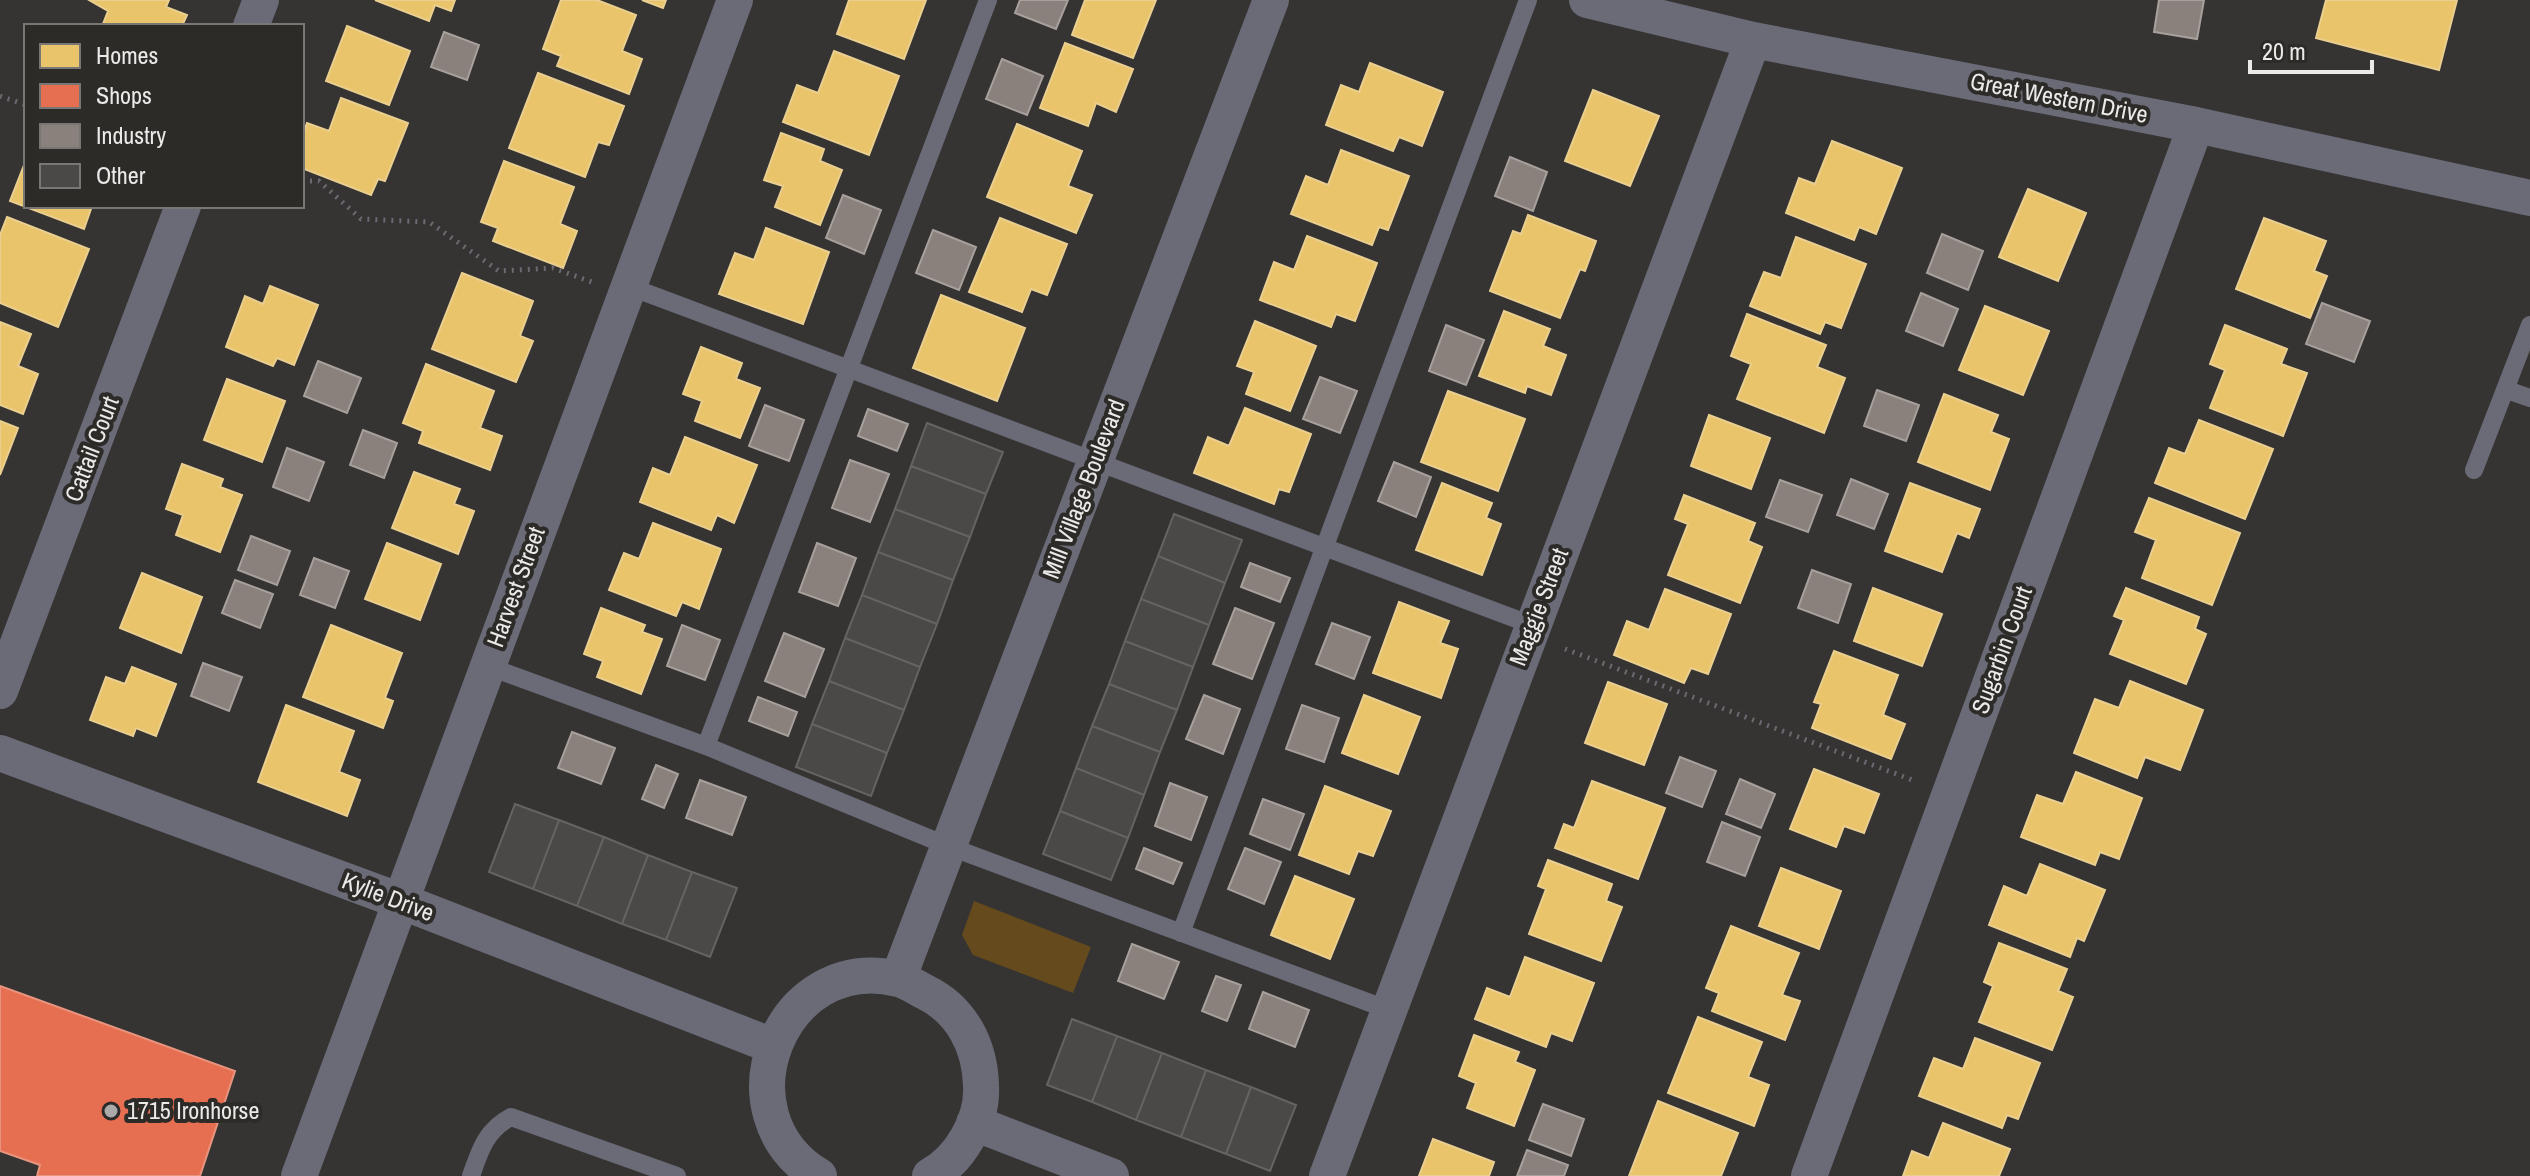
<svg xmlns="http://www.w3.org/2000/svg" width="2530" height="1176" viewBox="0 0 2530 1176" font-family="'Archivo Narrow',sans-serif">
	<rect width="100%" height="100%" fill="#353433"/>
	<path fill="#644a1c" d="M974 901 1091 947 1073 993 973 955 962 935Z"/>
	<path fill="#e9c46a" stroke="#eacf90" stroke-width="2" d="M89 0H169L166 7 187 15 182 26H108L103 24 108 11Z
		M375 0H455L451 11 435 5 429 21Z
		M561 0H597L636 15 622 51 642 59 629 94 557 66 561 56 543 49Z
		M642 0H666L663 8Z
		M849 0H926L904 59 837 34Z
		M1085 0H1156L1133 58 1072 35Z
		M2326 0H2457L2439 70 2316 38Z
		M347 26 410 51 389 105 326 81Z
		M1065 43 1133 69 1116 112 1096 103 1088 126 1040 108Z
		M834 51 899 76 869 155 783 122 797 85 818 93Z
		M1370 63 1443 92 1422 146 1399 137 1393 151 1326 125 1341 85 1359 92Z
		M538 73 624 106 609 145 598 142 585 177 509 148Z
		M1593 90 1659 116 1630 186 1565 161Z
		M341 98 408 123 385 181 378 179 371 195 302 168V137L307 123 329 131Z
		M1017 124 1082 151 1068 186 1092 195 1076 233 987 197Z
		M781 133 824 149 820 161 842 170 820 225 775 207 783 186 764 180Z
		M1832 141 1902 168 1876 234 1859 227 1854 240 1786 213 1799 178 1815 184Z
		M1341 150 1409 176 1388 230 1379 227 1372 245 1291 214 1306 176 1328 185Z
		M26 160V206H92L84 229 10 201Z
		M504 161 574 187 560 224 577 231 563 268 493 241 498 228 481 222Z
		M2028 189 2086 213 2058 281 1999 257Z
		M1528 215 1596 241 1585 271 1580 269 1560 318 1490 291 1513 231 1521 234Z
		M7 217 89 249 58 327 0 303V235Z
		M1000 218 1067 244 1047 295 1031 289 1022 312 969 292Z
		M2264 218 2326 241 2314 271 2327 276 2310 318 2236 289Z
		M766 228 829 252 803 324 719 294 735 253 754 260Z
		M1307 236 1377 263 1355 321 1336 314 1331 327 1260 300 1274 262 1294 270Z
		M1796 237 1866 264 1841 328 1825 322 1820 334 1750 306 1764 272 1781 278Z
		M462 273 533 301 520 336 533 341 516 382 432 349Z
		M270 286 318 305 294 365 277 358 273 366 226 347 245 296 263 304Z
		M941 295 1025 328 997 401 913 368Z
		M1985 306 2049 331 2023 395 1959 370Z
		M1504 311 1550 329 1543 346 1566 355 1551 395 1527 386 1525 393 1479 376Z
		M1747 314 1826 345 1817 367 1845 378 1824 433 1737 399 1751 364 1731 356Z
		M1255 321 1316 346 1290 411 1246 394 1254 372 1237 366Z
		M0 322 31 334 18 366 38 374 23 414 0 405Z
		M2225 325 2287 349 2281 364 2307 373 2283 436 2210 408 2225 370 2210 364Z
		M701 347 742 363 736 379 760 388 740 438 695 421 702 401 683 394Z
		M426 364 494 391 480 428 502 436 490 470 419 443 423 431 403 423Z
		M227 379 285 401 262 462 204 440Z
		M1448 391 1525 419 1498 491 1421 462Z
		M1944 394 1998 415 1991 432 2009 439 1990 490 1918 462Z
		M1245 408 1311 434 1289 492 1279 489 1274 504 1194 473 1208 437 1229 446Z
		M1709 415 1770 438 1751 489 1691 466Z
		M2199 420 2273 449 2245 519 2155 483 2169 448 2185 454Z
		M0 421 18 428 0 475Z
		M685 437 757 465 734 523 717 515 711 530 640 502 653 468 670 475Z
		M182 464 223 479 220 487 242 495 220 552 176 535 183 515 166 509Z
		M414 472 460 489 454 504 474 511 458 554 392 528Z
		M1442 483 1492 503 1486 518 1501 524 1482 575 1416 550Z
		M1910 483 1980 509 1969 538 1957 533 1942 572 1885 551Z
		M1684 495 1755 523 1748 541 1762 547 1740 603 1668 575 1688 524 1675 519Z
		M2149 498 2240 533 2212 605 2142 578 2156 540 2135 532Z
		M653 523 721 549 699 609 682 602 676 616 609 590 624 553 639 559Z
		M387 543 441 564 420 620 365 599Z
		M142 573 202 597 181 653 120 628Z
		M1873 588 1942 614 1922 666 1854 641Z
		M2126 588 2199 617 2195 629 2206 634 2186 684 2110 654 2124 620 2114 616Z
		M1665 589 1731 614 1708 674 1691 668 1684 683 1614 655 1627 621 1649 630Z
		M1399 602 1449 621 1440 643 1458 649 1441 698 1373 673Z
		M601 608 645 625 642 632 662 639 641 694 597 677 603 661 584 654Z
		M331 625 402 653 385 698 393 701 383 728 303 697Z
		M1834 651 1898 675 1883 715 1905 724 1891 759 1812 728 1821 704 1814 702Z
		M132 667 176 684 156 736 136 728 133 736 90 720 106 677 125 684Z
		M2130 681 2203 710 2180 770 2145 757 2137 778 2074 753 2095 699 2119 708Z
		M1608 682 1667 704 1644 765 1585 743Z
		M1364 695 1420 717 1398 774 1342 753Z
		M286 705 354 731 339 772 360 780 347 816 258 782Z
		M1814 769 1879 794 1864 833 1844 826 1836 847 1790 829Z
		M2076 772 2142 798 2119 859 2100 852 2095 865 2021 837 2037 795 2063 804Z
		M1592 781 1665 808 1638 879 1555 848 1564 824 1574 828Z
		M1325 786 1391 811 1373 856 1358 851 1349 874 1299 855Z
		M1548 860 1612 884 1606 901 1622 907 1601 961 1529 934 1546 889 1538 886Z
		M2040 864 2105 890 2084 941 2077 938 2070 957 1989 925 2004 886 2027 896Z
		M1781 868 1841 891 1819 949 1759 926Z
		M1295 876 1354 899 1330 959 1271 935Z
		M1731 926 1799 953 1782 995 1800 1001 1785 1040 1712 1011 1719 993 1706 988Z
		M1999 943 2067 969 2058 991 2073 997 2052 1050 1979 1022 1993 986 1984 982Z
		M1525 957 1594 983 1572 1041 1551 1033 1546 1047 1475 1019 1487 988 1510 997Z
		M1698 1017 1762 1042 1748 1077 1769 1085 1754 1126 1668 1093Z
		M1474 1035 1519 1052 1515 1062 1535 1070 1514 1126 1467 1108 1476 1083 1459 1076Z
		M1975 1038 2040 1063 2018 1119 2007 1115 2002 1128 1919 1096 1934 1058 1963 1069Z
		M1658 1101 1738 1133 1721 1176H1629Z
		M1943 1123 2010 1149 1999 1176H1903L1912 1151 1929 1158Z
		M1433 1139 1494 1162 1489 1176H1419Z"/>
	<path fill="#e76f51" stroke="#e8947e" stroke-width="2" d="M0 986 235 1071 200 1176H37L40 1165 0 1151Z"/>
	<path fill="#8a817c" stroke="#a7a09c" stroke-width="2" d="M1020 0H1068L1056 29 1015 13Z
		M2159 0H2204L2197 39 2154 32Z
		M444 32 479 45 467 80 431 67Z
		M1002 59 1043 76 1027 115 986 99Z
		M1510 157 1547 172 1533 211 1495 196Z
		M843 195 881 210 864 254 826 238Z
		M933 230 976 247 959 290 916 273Z
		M1942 234 1983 251 1968 290 1927 273Z
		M1921 293 1958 309 1943 346 1906 331Z
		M2322 303 2370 321 2354 362 2306 344Z
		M1446 325 1484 340 1466 385 1429 371Z
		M318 361 361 378 347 413 304 396Z
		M1320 377 1357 391 1340 433 1303 419Z
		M1877 390 1919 405 1906 441 1864 426Z
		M765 405 804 420 789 461 749 446Z
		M868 409 908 424 897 451 858 436Z
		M363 430 397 443 384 478 350 465Z
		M287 448 324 462 309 501 273 487Z
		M850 460 889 474 870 522 832 508Z
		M1394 462 1431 477 1416 517 1378 501Z
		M1851 479 1888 494 1874 529 1837 515Z
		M1780 480 1822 495 1808 532 1766 517Z
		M251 536 290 551 277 585 238 570Z
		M817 543 856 558 838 606 799 592Z
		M314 558 349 571 335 608 300 595Z
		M1250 563 1290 578 1280 602 1241 587Z
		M1812 570 1851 584 1838 623 1798 608Z
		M235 580 273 594 260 628 222 613Z
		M1235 608 1274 623 1252 679 1213 664Z
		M1332 623 1370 637 1354 679 1316 664Z
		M682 625 720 640 705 680 667 666Z
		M784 633 824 649 805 697 765 681Z
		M203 663 242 677 229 711 191 696Z
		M1204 695 1240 709 1223 754 1186 739Z
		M758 697 797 712 788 736 749 721Z
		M1302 705 1339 718 1324 762 1286 749Z
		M572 732 615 748 601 784 558 768Z
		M1680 757 1716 771 1702 807 1666 793Z
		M656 765 678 774 664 808 642 799Z
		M1740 779 1775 794 1761 828 1726 814Z
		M700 780 746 797 732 835 686 818Z
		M1170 783 1207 797 1191 840 1155 826Z
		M1263 799 1304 814 1290 850 1250 834Z
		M1722 822 1760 837 1745 876 1707 862Z
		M1144 848 1182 863 1173 884 1136 869Z
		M1245 848 1281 862 1264 904 1228 889Z
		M1132 944 1179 962 1164 999 1118 981Z
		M1216 976 1241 985 1227 1021 1202 1011Z
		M1263 992 1309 1010 1295 1047 1249 1029Z
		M1543 1104 1584 1119 1571 1156 1529 1140Z
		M1527 1150 1568 1165 1564 1176H1517Z"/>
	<path fill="#4a4948" stroke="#656463" stroke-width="2" d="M927 423 1003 452 986 494 911 466Z
		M911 466 986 494 970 537 895 509Z
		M895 509 970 537 953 580 878 552Z
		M1174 514 1242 540 1225 583 1158 556Z
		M878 552 953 580 937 624 862 595Z
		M1158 556 1225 583 1209 625 1141 599Z
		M862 595 937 624 920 667 845 638Z
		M1141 599 1209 625 1193 667 1125 641Z
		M845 638 920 667 904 710 829 681Z
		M1125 641 1193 667 1177 710 1109 684Z
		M829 681 904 710 887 753 812 724Z
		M1109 684 1177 710 1160 752 1092 726Z
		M812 724 887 753 871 796 796 767Z
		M1092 726 1160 752 1144 795 1076 768Z
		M1076 768 1144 795 1128 838 1060 811Z
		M515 804 559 820 533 889 489 872Z
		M1060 811 1128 838 1111 880 1043 854Z
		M559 820 604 837 577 906 533 889Z
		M604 837 648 855 622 924 577 906Z
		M648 855 692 872 666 940 622 924Z
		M692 872 737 888 710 957 666 940Z
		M1072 1019 1117 1036 1092 1102 1047 1085Z
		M1117 1036 1162 1053 1136 1120 1092 1102Z
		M1162 1053 1206 1070 1181 1137 1136 1120Z
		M1206 1070 1251 1087 1226 1154 1181 1137Z
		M1251 1087 1296 1105 1270 1171 1226 1154Z"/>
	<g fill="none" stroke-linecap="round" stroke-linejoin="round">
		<path stroke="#6a6a71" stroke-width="5" stroke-dasharray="2 6" stroke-linecap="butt" d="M0 96 26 105
			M302 181H319L361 219 429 222 499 271 553 268 592 282
			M1565 649 1915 781"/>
		<path stroke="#6b6b78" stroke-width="18" d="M628 286 1532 625
			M2507 390 2530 398
			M2474 470 2530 325
			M487 666 706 746 948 846 1389 1010
			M706 746 988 0
			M1181 933 1528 0
			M471 1176C480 1150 486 1130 511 1117L677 1176"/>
		<path stroke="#6b6b78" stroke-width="36" d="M1587 0 1753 40 2196 125 2530 198
			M251 26 261 0
			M0 691 183 206
			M0 753 403 902 773 1046
			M898 979 1271 0
			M974 1123 1111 1176
			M299 1176 735 0
			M819 1176C715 1114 781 950 898 979 907 981 917 988 925 992 962 1010 980 1046 981 1086 983 1120 960 1160 930 1176
			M1327 1176 1753 40
			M1809 1176 2196 125"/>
	</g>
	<circle fill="#abaaa9" stroke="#2c2b28" stroke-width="3" cx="111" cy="1111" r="8"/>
	<g text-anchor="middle" stroke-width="8" stroke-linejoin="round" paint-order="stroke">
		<g font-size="24" fill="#ebeae8" stroke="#2c2b28">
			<text transform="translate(2059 98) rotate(11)" y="8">Great Western Drive</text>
			<text transform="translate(92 449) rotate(-69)" y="8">Cattail Court</text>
			<text transform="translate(1084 489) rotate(-69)" y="8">Mill Village Boulevard</text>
			<text transform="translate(516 587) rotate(-70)" y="8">Harvest Street</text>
			<text transform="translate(1539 607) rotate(-69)" y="8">Maggie Street</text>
			<text transform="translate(2002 650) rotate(-70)" y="8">Sugarbin Court</text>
			<text transform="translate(388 897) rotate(21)" y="8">Kylie Drive</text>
		</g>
		<g font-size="24" fill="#ebeae8" stroke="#2c2b28" text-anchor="start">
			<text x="127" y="1119">1715 Ironhorse</text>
		</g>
	</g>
	<rect x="24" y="24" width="280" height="184" fill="#2c2b28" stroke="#787775" stroke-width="2"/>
	<rect x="40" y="44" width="40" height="24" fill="#e9c46a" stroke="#787775" stroke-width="2"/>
	<text x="96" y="64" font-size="24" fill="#ebeae8">Homes</text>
	<rect x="40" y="84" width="40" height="24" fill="#e76f51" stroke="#787775" stroke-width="2"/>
	<text x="96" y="104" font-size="24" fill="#ebeae8">Shops</text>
	<rect x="40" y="124" width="40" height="24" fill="#8a817c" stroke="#787775" stroke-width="2"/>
	<text x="96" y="144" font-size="24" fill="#ebeae8">Industry</text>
	<rect x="40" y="164" width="40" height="24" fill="#4a4948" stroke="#787775" stroke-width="2"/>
	<text x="96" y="184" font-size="24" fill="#ebeae8">Other</text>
	<path d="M2250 60v12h122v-12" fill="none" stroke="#ebeae8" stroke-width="4"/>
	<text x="2262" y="60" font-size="24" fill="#ebeae8" stroke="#2c2b28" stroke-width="6" paint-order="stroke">20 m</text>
</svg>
